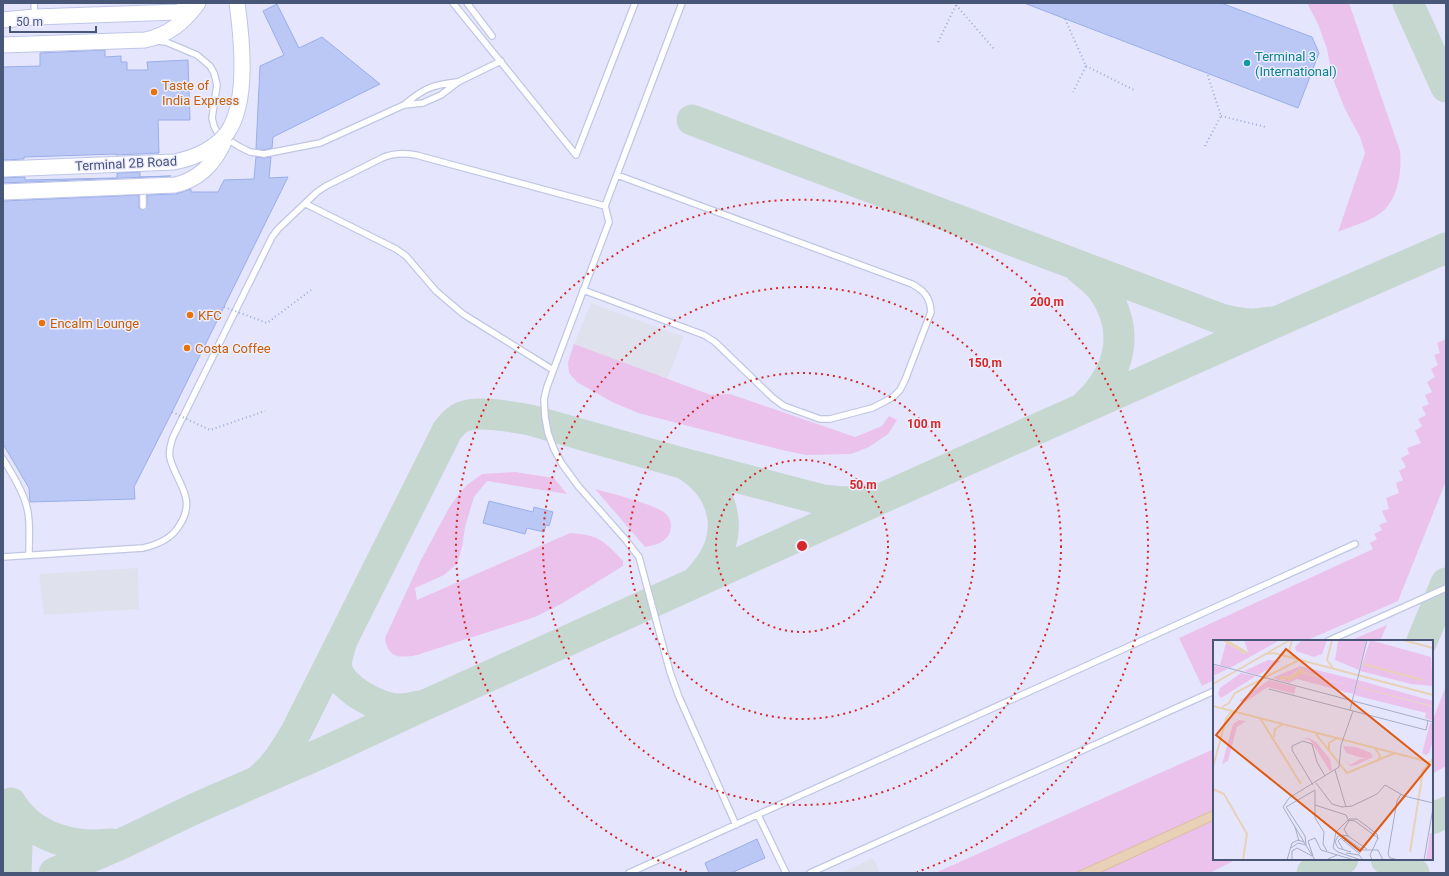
<svg xmlns="http://www.w3.org/2000/svg" width="1449" height="876" viewBox="0 0 1449 876" font-family="Roboto,sans-serif">
	<rect width="100%" height="100%" fill="#e5e6fe"/>
	<path fill="#dfe1ed" d="M591 303 684 337 667 379 574 344Z
		M138 568 139 609 44 615 39 574Z
		M873 858 880 873H840Z"/>
	<path fill="#ebc2ec" d="M1307 3H1349L1400 151C1402 173 1398 202 1378 215 1367 222 1350 227 1338 232L1365 153 1360 137 1345 109 1333 79 1327 49 1318 24Z
		M1446 339V481L1398 601 1305 641H1214V680L1202 686 1179 638 1373 549 1370 543 1377 539 1374 534 1382 530 1379 525 1387 522 1382 511 1389 509 1386 498 1399 493 1396 483 1403 480 1399 471 1406 467 1401 458 1409 454 1407 448 1421 443 1415 431 1422 426 1418 419 1426 415 1422 407 1429 404 1425 395 1432 392 1427 382 1435 377 1431 369 1438 365 1434 355 1440 353 1437 343Z
		M574 344 711 395 730 394 855 437 882 426 889 416 897 420 888 434 869 447 851 454 806 455 782 450 638 413 612 402 577 382 569 373 568 362Z
		M515 472 554 478 567 494 487 481 474 497 465 527 462 547 457 564 444 575 415 588 417 600 570 533C599 535 603 540 623 561V566L563 603 535 617 417 655C400 658 388 659 385 638L421 560 449 508 458 495 467 485 482 474Z
		M595 489C609 493 659 505 667 515 671 520 672 526 670 532 666 543 655 545 645 547Z
		M1387 625 1380 641H1349Z
		M1446 686V766L1432 774V722Z
		M1214 749V810L1075 873H935Z
		M1214 820V859H1237L1210 873H1099Z"/>
	<path fill="#e9d1b8" stroke="#dbbd9d" d="M1214 810V820L1099 873H1075Z"/>
	<g fill="none" stroke-linecap="round" stroke-linejoin="round">
		<path stroke="#c6d7d0" stroke-width="31" d="M1408 3 1446 87
			M692 120 1221 319C1237 323 1252 326 1269 322
			M1079 268C1087 275 1096 281 1102 289 1131 330 1121 372 1086 405
			M686 465C721 486 735 526 712 562 707 569 701 578 694 583
			M1422 641 1446 583
			M341 644C339 652 335 661 337 669 341 688 378 708 397 709 404 709 411 708 419 706
			M262 777C277 765 286 748 296 732L447 431C451 426 455 420 462 417 478 410 513 417 530 420L682 463 823 500 842 502 867 500
			M11 803 18 823 16 873
			M13 806C35 839 75 848 112 844
			M1432 819 1446 812
			M1386 859 1403 866 1414 873
			M54 873 121 844 194 809 324 752 425 705 889 495 1283 319 1446 248
			M1312 873 1343 859"/>
	</g>
	<path fill="#bbc8f5" stroke="#9aaee9" d="M1024 3H1221L1312 37 1319 53 1298 108Z
		M277 4 299 48 322 37 380 84 273 137 272 148 264 150 256 149 260 66 284 55 263 11Z
		M105 50V57L121 56V62H127V70H148L147 62 188 60 190 120H158L159 153 116 155V154L24 157V159L3 160V67L40 66V53Z
		M256 157 264 158 271 157 269 178 288 177 172 412 134 487 135 499 30 502 29 488 3 444V201L139 195V208L143 210 147 206V195L176 194 191 189V192H218L224 180 254 179Z
		M140 172V177L171 176 3 183V178L25 177V180L117 178V173Z
		M489 501 533 512 534 507 553 512 549 526 546 525 544 532 527 528 525 534 483 523Z
		M757 839 765 858 731 873H709L705 863Z"/>
	<g fill="none" stroke-linecap="round" stroke-linejoin="round">
		<defs>
			<path id="lane" d="M34 3 35 17
				M453 3 576 155 635 3
				M467 3 492 36
				M682 3 605 206 609 222 547 387 544 399 545 417 548 433 554 449 562 464 579 487 625 539 639 557 670 672 679 697 736 825
				M157 41 166 42 197 55 210 66 214 73 217 85 212 118 214 126 217 132 238 146 250 152 264 154 320 143 404 105 423 103 441 95 458 82 501 61
				M404 105C424 88 432 85 457 82
				M306 204 396 249 406 256 436 291 463 314 553 370
				M143 206V187
				M583 290 704 335 715 342 773 398 784 406 820 419H830L872 408 882 403 893 397 900 390 905 380 931 312C930 298 925 291 912 284L617 175
				M3 459C11 472 20 486 25 501 31 517 29 537 29 554
				M3 557 143 548C156 545 169 540 177 529 199 499 177 485 170 458 168 450 171 444 173 437L272 237 278 229 317 192 326 186 382 158C393 153 404 153 416 155L605 206
				M1328 641 1446 588
				M758 815 786 873
				M629 873 1355 544
				M810 873 1214 691"/>
			<path id="secondary" d="M3 20 35 17 178 12 188 9 193 5
				M3 45 145 40C169 35 184 22 198 3"/>
		</defs>
		<use href="#lane" stroke="#c0c6e3" stroke-width="8"/>
		<use href="#secondary" stroke="#bfc6ea" stroke-width="17"/>
		<path stroke="#9dacda" stroke-width="2" stroke-dasharray="1 3" stroke-linecap="butt" d="M956 5 995 50
			M1065 19 1086 66 1073 92
			M938 42 956 5 954 3
			M1086 66 1134 90
			M1221 116 1266 127
			M1205 146 1221 116 1207 73"/>
		<use href="#lane" stroke="#fff" stroke-width="5.5"/>
		<use href="#secondary" stroke="#fff" stroke-width="15"/>
		<defs>
			<path id="secondary-bridge" d="M3 169 174 162C194 158 214 150 227 133 249 102 242 39 237 3
				M3 192 175 185C198 180 214 164 224 142"/>
		</defs>
		<use href="#secondary-bridge" stroke="#bfc6ea" stroke-width="17" stroke-linecap="butt"/>
		<path stroke="#9dacda" stroke-width="2" stroke-dasharray="1 3" stroke-linecap="butt" d="M224 307 267 323 311 290
			M172 412 210 430 265 411"/>
		<use href="#secondary-bridge" stroke="#fff" stroke-width="15"/>
	</g>
	<g fill="none" stroke="#d62828" stroke-width="2" stroke-dasharray="2 4">
		<circle cx="802" cy="546" r="86"/>
		<circle cx="802" cy="546" r="173"/>
		<circle cx="802" cy="546" r="259"/>
		<path d="M687 872A346 346 0 1 1 917 872"/>
	</g>
	<circle fill="#0f9aa8" stroke="#ededff" stroke-width="1.5" cx="1247" cy="63" r="4"/>
	<g fill="#e8710a" stroke="#ededff" stroke-width="1.5">
		<circle cx="154" cy="92" r="4"/>
		<circle cx="190" cy="315" r="4"/>
		<circle cx="42" cy="323" r="4"/>
		<circle cx="187" cy="348" r="4"/>
	</g>
	<g text-anchor="middle" stroke-width="3" stroke-linejoin="round" paint-order="stroke">
		<g font-size="13" fill="#0d838f" stroke="#ededff" text-anchor="start">
			<text x="1255" y="61">Terminal 3<tspan x="1255" dy="15">(International)</tspan></text>
		</g>
		<g font-size="13" fill="#c56008" stroke="#ededff" text-anchor="start">
			<text x="162" y="90">Taste of<tspan x="162" dy="15">India Express</tspan></text>
			<text x="198" y="320">KFC</text>
			<text x="50" y="328">Encalm Lounge</text>
			<text x="195" y="353">Costa Coffee</text>
		</g>
		<g font-size="13" fill="#485678" stroke="#ededff">
			<text transform="translate(126 163) rotate(-3)" y="5">Terminal 2B Road</text>
		</g>
	</g>
	<g transform="translate(1213 640)">
		<rect width="220" height="220" fill="#e5e6fe"/>
		<path d="M31 0H67L17 28 7 25 13 3 32 14 35 12ZM89 0H114L109 14 101 17 83 11 82 7ZM125 0H154L146 30 122 20ZM157 0 218 17 220 46 198 44 147 31ZM55 20 68 21 45 35 31 31ZM0 25 15 29 0 36ZM87 26 144 40 140 54 84 39 76 43 59 38ZM88 28 90 32 141 47 89 33 70 40 68 39 67 36 76 37ZM28 33 43 36 8 58 5 54 7 48ZM56 40 83 47 81 54 55 47 32 62 26 61ZM145 40 220 61V66L144 47 220 67V81L212 78 213 73 141 55ZM26 80 33 81 24 87 15 121 9 124 20 84ZM217 83H220V101L216 113 213 115 209 113ZM91 98H96L103 102 117 119 119 130 117 131 97 100ZM130 106 143 107 158 113 160 117 143 125 137 126 130 117 137 125 147 119H153L133 113ZM217 193H220V220H213Z" fill="#ebc2ec" fill-rule="evenodd"/>
		<path d="M8 0H15L35 12 32 14ZM88 28 91 29 90 32 141 47 89 33 77 40 66 39 67 36 77 37ZM144 46 220 66V67L144 47Z" fill="#e9d1b8"/>
		<path fill="none" stroke="#e9d1b8" stroke-width="2" d="M79 0 76 11 81 18M119 0 114 20 120 28M190 0 220 8M52 14 61 13 220 55M150 24 210 40M0 44 77 0M0 66 220 123M9 67 16 63 22 53 86 20M47 78 88 144M102 93 134 133 182 113M61 97 62 89 70 84M162 108 167 116 165 120M116 110V103L124 98M0 127 13 79 17 73 23 71M0 149 11 154 34 194 30 220M197 212 210 131 220 118"/>
		<path fill="none" stroke="#a6acc8" stroke-width="1" d="M0 24 220 82M56 49 213 90 215 81M137 70 154 0M122 130 133 167M103 143 119 164 129 167 139 166 164 154 172 145 191 156 220 163M100 145 79 110V106L90 101 99 104 104 122 112 136M102 165 133 175 136 181 131 189 135 196M136 179H144L164 194 165 199M82 187 86 201M129 195 135 196 154 209M133 198 131 201 147 214M91 202 70 167 76 158 126 127 128 105 140 71M122 202 125 208 138 212M122 202 125 196H130L149 210H165L170 220M93 205 92 196 73 167 102 150V178L111 192 110 204 114 211M78 208 85 203 93 205M130 209 125 201 128 198 131 201M133 213 146 215 150 220M100 216 95 201 102 198 108 210 141 220M74 220 79 203 85 200 91 202 102 220M79 220V211L84 208 99 216M113 220 124 215M148 220 125 212 120 208 123 192 135 180 142 181 165 198 157 215 159 220M186 220 177 218 175 214 184 161 188 154M211 220 220 168"/>
		<path fill="#e05911" fill-opacity="0.15" stroke="#e05911" stroke-width="2" d="M73 9 217 125 147 211 3 95Z"/>
		<rect width="220" height="220" fill="none" stroke="#485678" stroke-width="2"/>
	</g>
	<circle cx="802" cy="546" r="6" fill="#d62828" stroke="#ededff" stroke-width="2"/>
	<g font-size="12" text-anchor="middle" font-weight="bold" fill="#d62828" stroke="#ededff" stroke-width="3" stroke-linejoin="round" paint-order="stroke">
		<text x="1047" y="306">200 m</text>
		<text x="985" y="367">150 m</text>
		<text x="924" y="428">100 m</text>
		<text x="863" y="489">50 m</text>
	</g>
	<rect width="1449" height="876" fill="none" stroke="#485678" stroke-width="8"/>
	<path d="M10 26v6h86v-6" fill="none" stroke="#485678" stroke-width="2"/>
	<text x="16" y="26" font-size="12" fill="#485678" stroke="#ededff" stroke-width="3" paint-order="stroke">50 m</text>
</svg>
